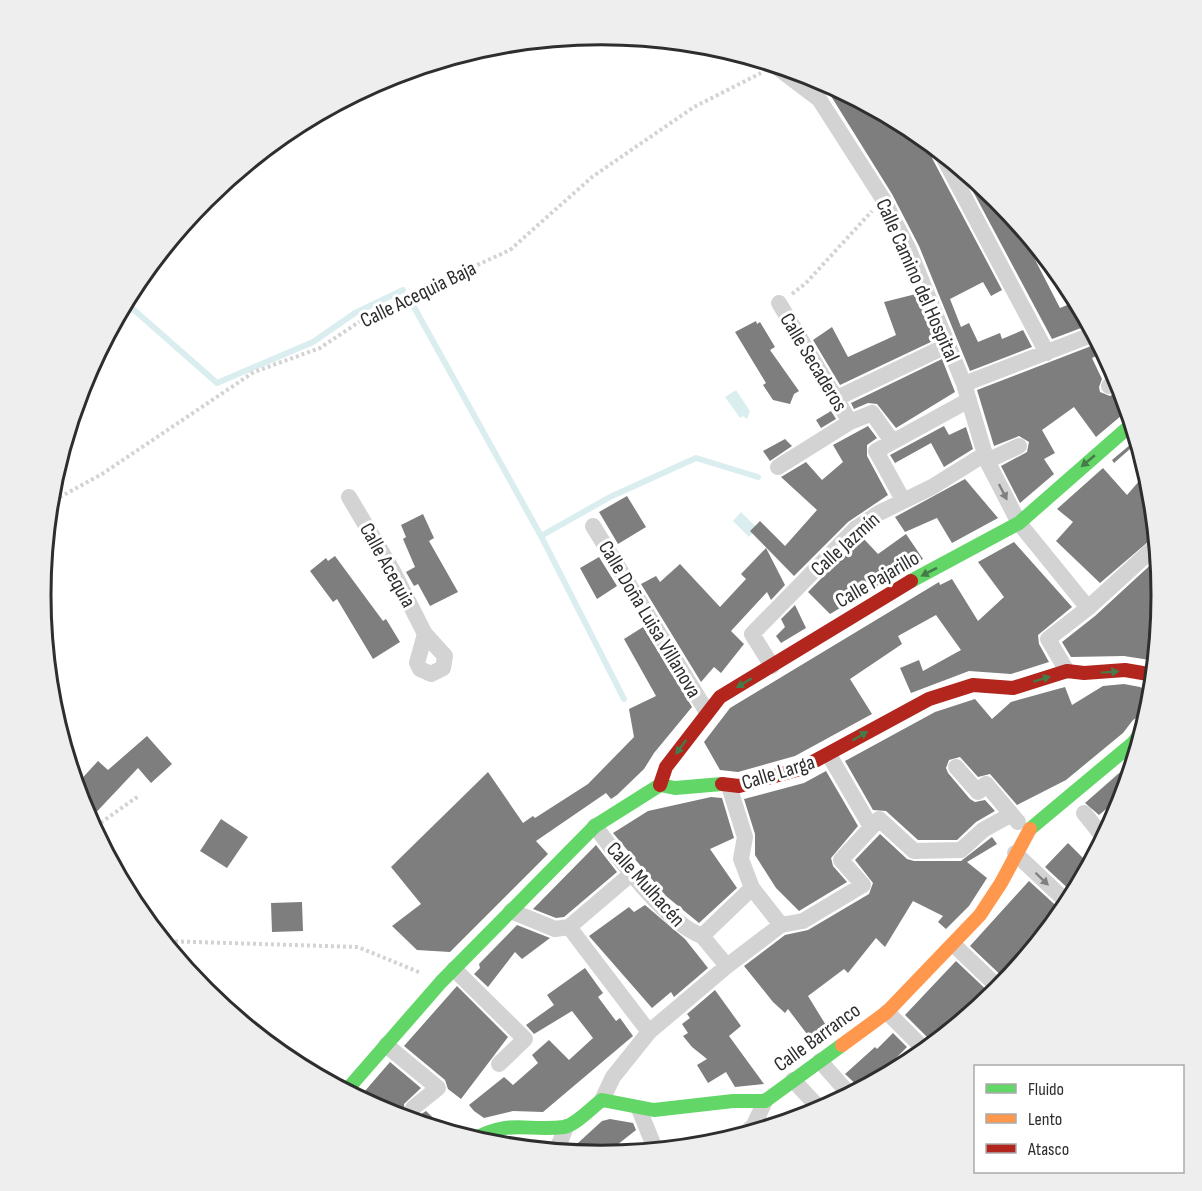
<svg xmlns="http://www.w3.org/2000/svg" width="1202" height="1191" viewBox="0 0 1202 1191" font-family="'Sofia Sans Condensed',sans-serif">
	<rect width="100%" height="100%" fill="#fff"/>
	<path fill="#daeef0" d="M736 390 750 411 747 419 743 416 740 418 725 397Z
		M741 512 757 528 749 537 733 521Z
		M70 762 84 774 76 783 69 764Z"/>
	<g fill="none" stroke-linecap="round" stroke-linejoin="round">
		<path stroke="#daeef0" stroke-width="6" d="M125 302 217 383 313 342 355 313 403 290
			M414 307 541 536 624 699
			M541 536 610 497 696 458 758 477"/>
	</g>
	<path fill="#7e7e7e" d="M821 80 913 129 933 146 932 158 1002 290 991 296 983 282 950 299 961 327 969 323 978 342 1000 333 1002 339 1023 330 1032 347 970 371 919 246 892 194Z
		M961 169 998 199 1013 217 1060 308 1077 301 1089 325 1052 339Z
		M916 294 935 340 840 385 813 340 832 327 848 357 896 335 884 302Z
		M756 321 757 324 760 322 775 347 770 350 799 391 794 394 790 404 773 400 763 385 766 383 735 332Z
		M1099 343 1104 352 1092 358 1102 379 1099 387 1100 392 1110 396 1122 389 1128 410 1096 437 1074 407 1042 430 1055 453 1044 459 1054 474 1020 503 1001 466 1027 452 1029 442 1019 436 994 446 977 390Z
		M942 359 955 392 896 428 877 404 868 403 854 409 851 403Z
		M831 411 836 419 821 428 816 420Z
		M868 426 877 438 867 445V456L888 495 848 522 794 576 750 531 760 521 785 546 817 510 781 477 806 462 822 480 843 462 833 445Z
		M944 426 949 435 966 427 973 449 944 467 931 443 895 463 890 455Z
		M785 439 792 446 770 461 763 451Z
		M1137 439 1138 442 1114 463 1112 460Z
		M1103 468 1127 495 1147 472 1151 486 1156 535 1100 583 1056 541 1073 522 1057 509Z
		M965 479 998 518 952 543 937 518 905 532 895 517Z
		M627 496 646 527 618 544 599 512Z
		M423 514 434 538 429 541 458 592 430 606 418 584 414 586 406 572 415 567 403 539 406 537 401 525Z
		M906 534 923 559 830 614 808 592 862 537 878 554Z
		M1014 542 1072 607 1038 635 1039 644 1049 662 1011 674 969 671 911 693 900 668 919 660 923 671 961 650 936 615 898 636 902 644 850 679 872 714 795 756 738 772 720 770 704 742 730 708 939 582 940 585 952 579 978 621 1004 597 978 562Z
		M766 548 785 585 771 600 767 592 731 631 744 644 721 673 714 667 701 682 641 584 656 576 660 582 680 564 720 607 746 579 741 574Z
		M335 556 383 621 386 619 400 642 373 659 337 599 333 602 310 571 326 558 328 561Z
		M599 557 617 586 597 599 580 568Z
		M1158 558 1162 596 1156 661 1124 656 1071 657 1062 642 1095 616Z
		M795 605 806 628 781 643 776 636 785 627 781 619Z
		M643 627 692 707 654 753 644 769 617 795 611 799 606 793 536 841 548 854 450 952 417 950 392 926 421 904 391 867 488 772 523 823 533 816 535 818 588 784 634 737 629 709 656 696 624 639Z
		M1124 684 1140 687 1152 695 1148 716H1139L1133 720 1123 733 1066 780 1017 805 990 774 978 777 960 757 949 760 946 768 948 773 970 799 975 802 985 800 995 811 976 822 957 840H918L886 811 873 810 845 761 935 712 975 699 992 719 1011 702 1065 687 1072 705 1103 686Z
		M147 736 172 764 151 783 138 768 88 821 75 786 98 761 108 770Z
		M1134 760 1125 793 1099 815 1085 803Z
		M826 771 858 826 831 858 833 866 847 882 799 911 776 888 755 855V834L744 799 804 783Z
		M711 797 722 798 734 838 710 849 737 888 699 923 666 896 613 833 648 811Z
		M221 819 248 837 227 868 200 851Z
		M880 834 907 859 914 861H961L992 837 997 844 967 862 987 878 969 906 946 929 938 922 943 916 913 901 885 947 876 938 848 973 844 969 808 996 832 1035 816 1046 788 1009 785 1013 773 1002 744 966 785 935 808 930 869 894 873 883 855 860Z
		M1068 843 1090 865 1074 894 1045 867Z
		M596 845 617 872 564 917 556 918 533 909Z
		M1029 881 1063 912 1007 981 970 946Z
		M302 902 303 931 272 932 271 903Z
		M645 905 685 939 708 968 674 997 671 992 652 1008 589 936 629 907 634 912Z
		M517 925 550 938 522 959 515 952 488 987 474 974 480 968 479 964Z
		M956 961 993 996 934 1044 905 1015Z
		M585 968 603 993 598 997 616 1021 620 1018 633 1036 543 1112 513 1111 484 1118 474 1111 469 1105 504 1077 513 1085 538 1063 532 1055 549 1040 569 1060 593 1038 572 1011 534 1034 526 1025 554 1005 547 995Z
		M457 986 508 1037 461 1099 448 1089 445 1080 404 1046Z
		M715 990 741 1026 729 1036 764 1084 735 1087 726 1072 708 1083 697 1065 707 1059 692 1047 683 1036 688 1033 682 1024 690 1018 687 1014Z
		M893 1033 907 1047 891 1063 890 1062 876 1076 874 1073 860 1088 845 1074 875 1047 877 1049Z
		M390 1062 421 1088 404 1104 405 1115 415 1118 426 1111 449 1133 386 1114 358 1099Z
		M610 1119 633 1123 636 1130 603 1156 567 1153 602 1121Z"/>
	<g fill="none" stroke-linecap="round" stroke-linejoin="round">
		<path stroke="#d3d3d3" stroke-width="4" stroke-dasharray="3 3" stroke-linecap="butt" d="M792 294 806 283 872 211
			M49 503 102 474 254 372 320 348 371 314 510 250 592 177 694 107 761 73
			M95 833 99 824 140 795
			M163 941 358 947 421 973"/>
		<path stroke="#d3d3d3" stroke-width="16" d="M774 65 819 99 883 199 909 250 964 384 987 461 1019 523 1088 608
			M941 153 1047 353
			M779 303 850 422
			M964 384 1094 334
			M1109 386 1118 379
			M835 399 948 345
			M987 461 1019 446
			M778 467 850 422 872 413 892 441
			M349 497 393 571 425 634 445 656 443 668 431 674 420 669 417 663 425 634
			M903 500 876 451 969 400
			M593 526 707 712
			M772 666 752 634 855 529 879 513 932 487 985 454
			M1067 671 1048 639 1088 608 1157 545
			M829 755 871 827
			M956 767 978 792 986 784 1018 822
			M729 786 745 837 741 859 752 888
			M1084 813 1104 838
			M595 826C618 857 666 923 702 936
			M1015 853 1069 904
			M511 911 555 929 569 927 631 874
			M569 927 649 1032
			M702 936 752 888 781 925
			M702 936 727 966
			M954 945 1000 989
			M454 969 525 1039 499 1064
			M887 1012 926 1051
			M386 1045 438 1088 413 1108
			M820 1061 850 1095
			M793 1080 822 1111
			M602 1100 613 1077 649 1032 727 966 781 925 803 921 863 885 841 860 879 819 914 851 961 850 983 830 1010 815
			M639 1109 656 1151
			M744 1135 754 1125 765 1101
			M556 1152 566 1127"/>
		<path stroke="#63d668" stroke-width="14" d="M911 581 1019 523 1132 424
			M1030 829 1133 743 1144 729
			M345 1092 441 982 595 826 660 785 675 788 722 784
			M472 1140C511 1118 526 1132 564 1127 576 1125 592 1107 602 1100L654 1110 733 1101H765L842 1045"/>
		<path stroke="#ff974d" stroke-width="14" d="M842 1045 887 1012 980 915 1001 883 1030 829"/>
		<path stroke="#b3261e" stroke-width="14" d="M722 784 739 786 800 769 929 699 973 685 1013 688 1067 671 1084 673 1125 670 1154 675
			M660 785 666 767 720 697 911 581"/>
	</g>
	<defs><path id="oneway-solid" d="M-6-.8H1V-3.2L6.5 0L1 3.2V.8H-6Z" transform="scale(1.5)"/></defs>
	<g fill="#467a48">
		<use href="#oneway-solid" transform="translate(1088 461) rotate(140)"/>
		<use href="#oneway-solid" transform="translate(929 572) rotate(153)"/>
		<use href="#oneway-solid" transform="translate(1110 672) rotate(-4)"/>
		<use href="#oneway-solid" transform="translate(1042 679) rotate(-17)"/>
		<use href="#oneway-solid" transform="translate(744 683) rotate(149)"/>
		<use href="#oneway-solid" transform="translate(860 736) rotate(-31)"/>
		<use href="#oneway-solid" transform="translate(681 747) rotate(126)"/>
	</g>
	<g fill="#808080">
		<use href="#oneway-solid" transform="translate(1003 492) rotate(63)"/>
		<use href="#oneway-solid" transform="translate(1042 879) rotate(44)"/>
	</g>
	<g text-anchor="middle" stroke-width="6" stroke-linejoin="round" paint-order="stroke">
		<g font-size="21" fill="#2e2e2e" stroke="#fff">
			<text transform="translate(918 280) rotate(66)" y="7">Calle Camino del Hospital</text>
			<text transform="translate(418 294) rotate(-26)" y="7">Calle Acequia Baja</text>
			<text transform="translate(814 362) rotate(59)" y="7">Calle Secaderos</text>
			<text transform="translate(845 544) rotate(-42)" y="7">Calle Jazmín</text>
			<text transform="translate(388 565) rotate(61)" y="7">Calle Acequia</text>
			<text transform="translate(877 579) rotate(-30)" y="7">Calle Pajarillo</text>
			<text transform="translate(650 619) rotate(59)" y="7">Calle Doña Luisa Villanova</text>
			<text transform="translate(778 772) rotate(-17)" y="7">Calle Larga</text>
			<text transform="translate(646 884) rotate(48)" y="7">Calle Mulhacén</text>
			<text transform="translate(817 1037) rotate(-36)" y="7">Calle Barranco</text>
		</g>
	</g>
	<path d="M0 0H1202V1191H0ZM51 595a550 550 0 1 1 1100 0a550 550 0 1 1-1100 0Z" fill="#eee" fill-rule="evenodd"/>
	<path fill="none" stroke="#2e2e2e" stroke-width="3" d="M51 595a550 550 0 1 1 1100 0a550 550 0 1 1-1100 0Z"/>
	<rect x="974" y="1065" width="210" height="108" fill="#ffffff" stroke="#ababab" stroke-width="1.5"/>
	<rect x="986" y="1084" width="30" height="9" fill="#63d668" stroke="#ababab" stroke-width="1.5"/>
	<text x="1028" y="1095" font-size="18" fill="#2e2e2e">Fluido</text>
	<rect x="986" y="1114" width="30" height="9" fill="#ff974d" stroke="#ababab" stroke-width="1.5"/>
	<text x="1028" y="1125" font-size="18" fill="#2e2e2e">Lento</text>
	<rect x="986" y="1144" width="30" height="9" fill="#b3261e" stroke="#ababab" stroke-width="1.5"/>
	<text x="1028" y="1155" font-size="18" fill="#2e2e2e">Atasco</text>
</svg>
